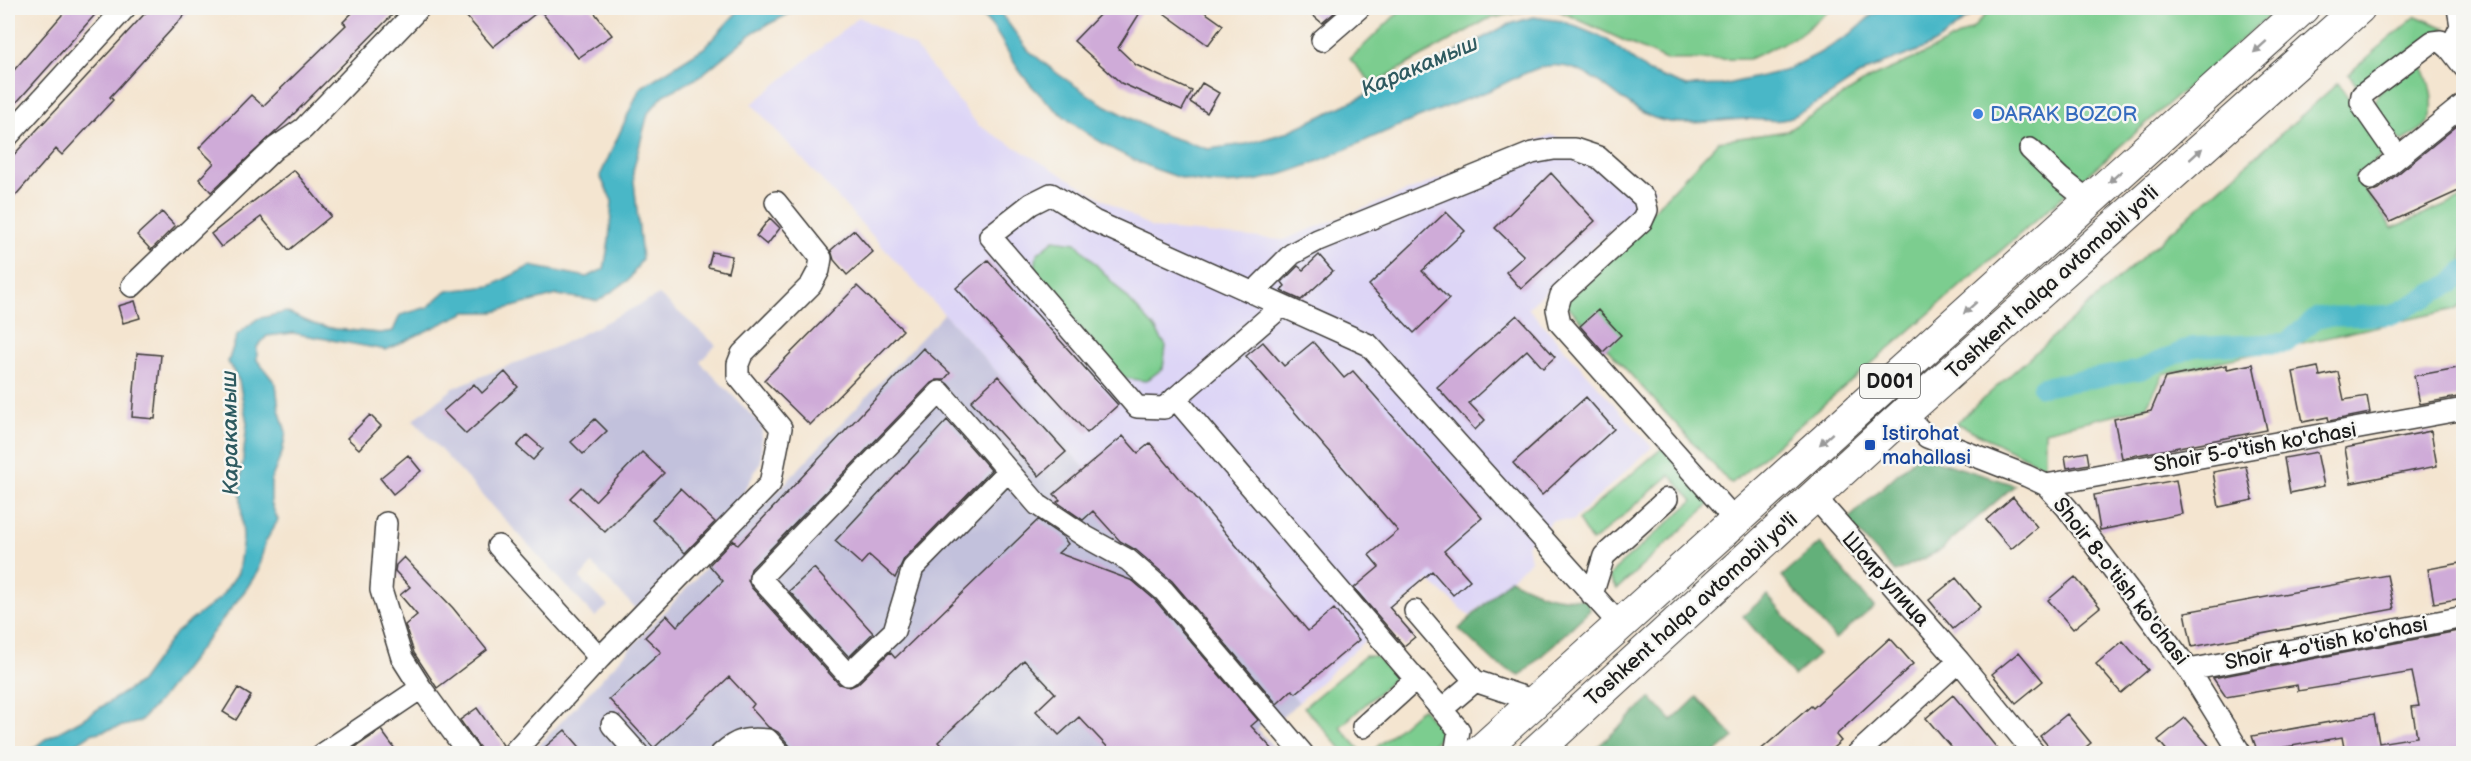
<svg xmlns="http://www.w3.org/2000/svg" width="2471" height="761" viewBox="0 0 2471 761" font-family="'Balsamiq Sans',sans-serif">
	<rect width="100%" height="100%" fill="#f6f6f2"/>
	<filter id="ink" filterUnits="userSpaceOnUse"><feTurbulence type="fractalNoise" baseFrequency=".0167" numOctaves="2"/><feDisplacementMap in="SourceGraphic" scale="12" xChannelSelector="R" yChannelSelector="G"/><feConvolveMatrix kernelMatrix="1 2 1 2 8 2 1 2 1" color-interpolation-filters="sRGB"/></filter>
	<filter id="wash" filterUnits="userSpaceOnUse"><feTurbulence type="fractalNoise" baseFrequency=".008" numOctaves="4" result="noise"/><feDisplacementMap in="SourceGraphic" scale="24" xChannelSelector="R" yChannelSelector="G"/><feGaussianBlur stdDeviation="1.35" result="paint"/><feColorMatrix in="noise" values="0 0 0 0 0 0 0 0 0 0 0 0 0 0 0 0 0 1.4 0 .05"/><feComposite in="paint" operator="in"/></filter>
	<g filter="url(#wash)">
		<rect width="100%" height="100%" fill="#f4e5d0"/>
		<path fill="#ddd5f6" d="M859 17 915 47 978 125 1152 228 1283 240 1551 135 1600 150 1656 189 1528 308 1652 447 1572 521 1553 520 1538 534 1527 544 1530 561 1470 616 1429 581 1299 702 752 104Z"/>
		<path fill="#c2c1dc" d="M659 295 716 345 700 362 762 426 761 461 728 521 640 613 592 564 580 578 608 606 595 617 413 420 455 387 558 346Z
			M944 314 1299 702 1272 726 1266 720 1257 729 1280 753 531 754Z"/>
		<path fill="#7bcd8f" stroke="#4c7456" stroke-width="1.5" d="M1403 8H1539L1488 19 1373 84 1350 59Z
			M1553 8H1832L1798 36 1749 59 1666 60Z
			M1992 8H2278L1892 346 1731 484 1565 303 1719 141 1787 131 1872 77 1918 57 1972 29Z
			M2416 16 2445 28 2357 86 2348 74Z
			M2422 66C2429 80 2437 106 2429 121 2425 129 2410 136 2402 141L2395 136 2375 105C2375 85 2407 74 2422 66Z
			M2338 83 2386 153 2355 176 2392 228 2463 198V303L2455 309 2164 374 2146 407 2045 431V467L1956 423Z
			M1054 240 1076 243 1154 327 1166 346 1163 368 1146 381 1124 378 1034 275 1037 254Z
			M1662 448 1713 501 1617 589 1609 577 1615 569 1693 501 1670 475 1592 542 1578 520Z
			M1365 656H1376L1395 678 1340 727 1363 753H1345L1304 707Z
			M1422 708 1444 734 1422 753H1370Z"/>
		<path fill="#64b07a" stroke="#40664b" stroke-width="1.5" d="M1918 455 2015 485 1939 551 1895 572 1847 520Z
			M1820 543 1874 607 1835 639 1782 576Z
			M1510 579C1541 595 1552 599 1588 599L1590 610 1520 676 1495 663 1459 629Z
			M1767 595 1818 655 1794 676 1743 616Z
			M1697 697 1734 737 1715 753H1591L1651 698 1672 721Z"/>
		<path fill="#4ab7c7" stroke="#336a72" stroke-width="1.5" d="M741 8H795L791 13 755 31 699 77 664 95 648 113 633 171 642 259 629 280 598 301 557 295 494 312H466L386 350 293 333 267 336 257 347V360L276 384 279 409 286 432 282 453 271 480V503L278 520 265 543 258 571 247 588 161 699 139 722 91 734 63 753H28L44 740 81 720 139 683 176 632 220 598 238 573 243 538 240 485 247 423 239 381 228 362 237 335 257 319 286 312 316 325 336 329 380 333 393 331 400 315 428 307 446 291 491 286 530 266 587 277 604 269 609 241 612 201 600 176 640 88 704 48Z
			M969 8H997L1028 50 1058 74 1101 103 1161 134 1208 149 1247 144 1285 133 1453 54 1507 25 1533 17 1562 21 1606 39 1649 72 1686 86 1722 85 1784 71 1818 54 1848 36 1872 15 1887 8H1979C1964 20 1947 37 1929 46 1909 56 1885 61 1865 72 1839 88 1814 108 1786 119 1775 123 1757 119 1746 119 1718 120 1679 128 1654 118 1619 105 1589 60 1547 66 1527 69 1503 86 1483 93 1451 105 1419 117 1387 131 1321 159 1252 200 1178 177 1122 160 1063 124 1025 78 1006 56 998 20 969 8Z"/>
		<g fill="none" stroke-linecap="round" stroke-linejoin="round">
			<path stroke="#4ab7c7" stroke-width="20" d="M2042 387 2140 370 2193 347 2286 343 2318 317 2393 315 2452 283 2464 270"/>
		</g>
		<g id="blocks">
			<path fill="#cfabd8" d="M68 8H101L8 112V77Z
				M150 8H191L110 97 113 100 62 155 56 149 8 204V161Z
				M357 8H399L285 123 211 192 199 179 214 163 199 148 251 95 263 106 346 25 343 22Z
				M459 8H591L612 35 578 58 540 10 493 47Z
				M1106 8H1143L1118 48 1136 65 1192 91 1182 110 1121 83 1074 41Z
				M1157 8H1199L1223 25 1208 45Z
				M1304 8H1340L1322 23Z
				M1202 83 1219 93 1207 113 1190 102Z
				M2463 121V189L2390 222 2368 193 2379 189Z
				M294 170 331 216 289 250 261 217 221 247 211 234Z
				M1551 173 1595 221 1521 289 1506 272 1524 256 1495 228Z
				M162 212 175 226 151 250 137 235Z
				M1446 212 1465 231 1422 271 1449 299 1414 333 1369 285Z
				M770 218 780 228 767 245 756 236Z
				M854 230 873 252 847 275 834 260 831 250Z
				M712 252 732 256 728 272 708 267Z
				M1319 255 1333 271 1301 300 1283 292 1281 290 1285 286 1282 282 1298 266 1303 270Z
				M988 260 1118 405 1087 433 956 288Z
				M857 286 903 330 810 425 764 380Z
				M135 301 140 318 123 323 118 306Z
				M1598 310 1621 335 1603 352 1580 326Z
				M1517 315 1555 357 1543 368 1527 350 1469 403 1485 420 1475 430 1437 387Z
				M1263 342 1284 366 1313 342 1344 378 1353 371 1482 518 1444 551 1470 580 1453 595 1432 571 1389 607 1415 637 1404 646 1354 588 1379 567 1369 555 1398 531 1246 356Z
				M923 348 950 373 944 380H937L931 383 751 569 748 580 751 587 839 684 850 687 857 684 890 652 895 658 1038 520 1063 537 1068 544 1058 553 1133 581 1155 600 1258 720 1251 726 1276 753H1113L1079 717 1059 735 1036 711 1055 693 1024 660 938 742 948 753H792L790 746 778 732 768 727 751 708 754 704 729 677 654 748 609 699 661 652 645 637 667 615 677 626 723 581 709 565 733 540 738 545Z
				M137 353 161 355 155 419 132 417Z
				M2253 364 2267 430 2122 458 2114 419 2151 411 2165 378 2227 365V369Z
				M2318 367 2320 376 2338 372 2344 400 2367 396 2370 413 2329 421 2328 417 2303 422 2293 372Z
				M2463 367V396L2420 404 2414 376Z
				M505 372 518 387 466 434 443 411 474 384 482 393Z
				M998 376 1066 452 1039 476 971 401Z
				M1586 397 1614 429 1542 495 1513 463Z
				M370 415 381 426 359 449 347 438Z
				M595 419 607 431 583 454 571 442Z
				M947 420 991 470 904 559 895 578 869 555 861 564 835 541Z
				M2431 431 2437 466 2351 483 2345 448Z
				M527 435 543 449 533 460 517 446Z
				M1123 436 1138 453 1150 443 1308 631 1334 609 1359 640 1296 693 1292 690 1277 704 1172 581 1136 550 1120 541 1093 511 1083 520 1057 502 1060 500 1054 494Z
				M642 452 664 473 605 532 570 498 581 487 595 501Z
				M2087 452 2089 464 2067 468 2065 456Z
				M2317 452 2324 486 2290 493 2284 458Z
				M408 455 421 471 393 494 380 478Z
				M2246 466 2253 500 2219 507 2213 472Z
				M2176 480 2182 514 2100 530 2094 495Z
				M680 489 715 522 685 553 652 520Z
				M2013 497 2037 527 2011 549 1986 520Z
				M404 557 453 608 487 650 437 688 414 653 405 625 417 615 400 595 410 587 395 571 396 565Z
				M2461 563 2463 598 2434 603 2428 569Z
				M814 568 873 633 849 657 789 591Z
				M2387 575 2394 609 2192 647 2185 612Z
				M2075 577 2100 607 2073 629 2048 600Z
				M1956 578 1980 607 1953 629 1929 600Z
				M2463 630V753H2345L2342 737 2280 748 2281 753H2258L2252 736 2374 714 2379 743 2417 737 2412 707 2419 706 2412 672 2298 691 2297 685 2226 697 2213 678Z
				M1890 638 1913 664 1836 735 1841 741 1827 753H1757L1811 706 1813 708Z
				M2123 641 2148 670 2121 693 2096 664Z
				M2019 652 2043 681 2016 703 1992 674Z
				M238 688 251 696 236 720 223 712Z
				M1953 695 1978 725 2001 753H1956L1926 718Z
				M477 708 503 745 493 753H482L479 747 460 720Z
				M2067 714 2091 743 2078 753H2054L2040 736Z
				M2185 718 2210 747 2202 753H2169L2158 740Z
				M381 730 398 753H347Z
				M565 730 585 753H538Z"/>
		</g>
	</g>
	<g filter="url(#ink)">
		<use href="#blocks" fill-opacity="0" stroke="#3c3a37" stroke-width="1.5"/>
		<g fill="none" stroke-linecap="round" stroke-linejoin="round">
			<defs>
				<path id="minor" d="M2458 8 2461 26 2450 49 2464 67
					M1322 40 1359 8
					M8 136 125 8
					M2030 149 2060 178 2089 201
					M2398 157 2364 108 2361 102 2362 95 2432 42 2441 41 2450 49
					M2371 179 2464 104
					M132 286 275 148 303 129 419 8
					M1253 293 1292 254 1318 240 1532 153 1554 149H1574L1598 157 1644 198 1647 210 1642 221 1561 295 1557 309 1560 323 1736 521
					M1282 306 1164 408 1137 407 990 236 1031 204 1051 194 1094 221 1369 345 1620 625
					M1175 398 1459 730 1455 754
					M1904 414 1927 437 2027 476 2046 485 2067 508 2189 670 2241 754
					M1008 471 913 568 894 631 848 675 760 578 940 392 1038 505 1086 537 1128 560 1164 591 1303 754
					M2046 485 2464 409
					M1814 496 1959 661 2035 754
					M386 523 381 590 402 658 421 688 469 754
					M498 546 600 658
					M1592 595 1604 556 1667 499
					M1415 611 1475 681
					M2189 670 2464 617
					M1442 709 1475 681 1535 701
					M612 725 638 754
					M1363 727 1416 679
					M323 754 421 688
					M512 754 600 658 770 484 781 428 738 376V364L742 354 811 285 819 270 821 258 776 202
					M721 754C738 739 746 738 768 740L780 754
					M1857 754 1959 661"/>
				<path id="highway" d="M1477 754 2303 8
					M1533 754 1904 414 2359 8"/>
			</defs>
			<use href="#minor" stroke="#3c3a37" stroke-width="24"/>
			<use href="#highway" stroke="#3c3a37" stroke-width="34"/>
			<use href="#minor" stroke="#fff" stroke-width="21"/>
			<use href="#highway" stroke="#fff" stroke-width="32"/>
		</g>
		<defs><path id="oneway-solid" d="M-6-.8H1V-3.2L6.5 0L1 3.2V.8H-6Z" transform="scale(1.5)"/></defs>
		<g fill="#999">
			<use href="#oneway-solid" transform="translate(2260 47) rotate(138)"/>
			<use href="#oneway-solid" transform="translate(2196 154) rotate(-42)"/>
			<use href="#oneway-solid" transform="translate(2115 177) rotate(138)"/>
			<use href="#oneway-solid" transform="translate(1970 308) rotate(138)"/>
			<use href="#oneway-solid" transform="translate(1826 439) rotate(138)"/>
		</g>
	</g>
	<circle fill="#3f7fe0" stroke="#f6f6f2" stroke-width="2" cx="1978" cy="114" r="6"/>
	<rect fill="#1a4fb4" stroke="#f6f6f2" stroke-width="2" x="1864" y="439" width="12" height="12" rx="3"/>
	<g text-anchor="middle" stroke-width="5" stroke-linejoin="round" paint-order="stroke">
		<rect fill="#f6f6f2" stroke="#5d5d5c" stroke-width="1.5" x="1860" y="364" width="60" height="34" rx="4.5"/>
		<g font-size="20" font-weight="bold" fill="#1c1c1c">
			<text x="1890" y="388">D001</text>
		</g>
		<g font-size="21" fill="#366cbe" stroke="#f6f6f2" text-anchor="start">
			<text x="1990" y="121">DARAK BOZOR</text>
		</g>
		<g font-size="21" fill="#1c1c1c" stroke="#f6f6f2">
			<text transform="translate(2052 282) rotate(-42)" y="7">Toshkent halqa avtomobil yo'li</text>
			<text transform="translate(2255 447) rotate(-10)" y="7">Shoir 5-o'tish ko'chasi</text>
			<text transform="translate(1886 579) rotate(48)" y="7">Шоир улица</text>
			<text transform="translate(2121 581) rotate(52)" y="7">Shoir 8-o'tish ko'chasi</text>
			<text transform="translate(1691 609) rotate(-42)" y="7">Toshkent halqa avtomobil yo'li</text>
			<text transform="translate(2326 643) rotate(-11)" y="7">Shoir 4-o'tish ko'chasi</text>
		</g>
		<g font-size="21" fill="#164399" stroke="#f6f6f2" text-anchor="start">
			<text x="1882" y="440">Istirohat<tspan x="1882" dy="24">mahallasi</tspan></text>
		</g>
		<g font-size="22" font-style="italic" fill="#2e5a60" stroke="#f6f6f2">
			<text transform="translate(1419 65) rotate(-23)" y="8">Каракамыш</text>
			<text transform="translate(229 433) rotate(-91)" y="8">Каракамыш</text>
		</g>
	</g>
	<rect width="2471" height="761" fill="none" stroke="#f6f6f2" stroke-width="30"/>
</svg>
